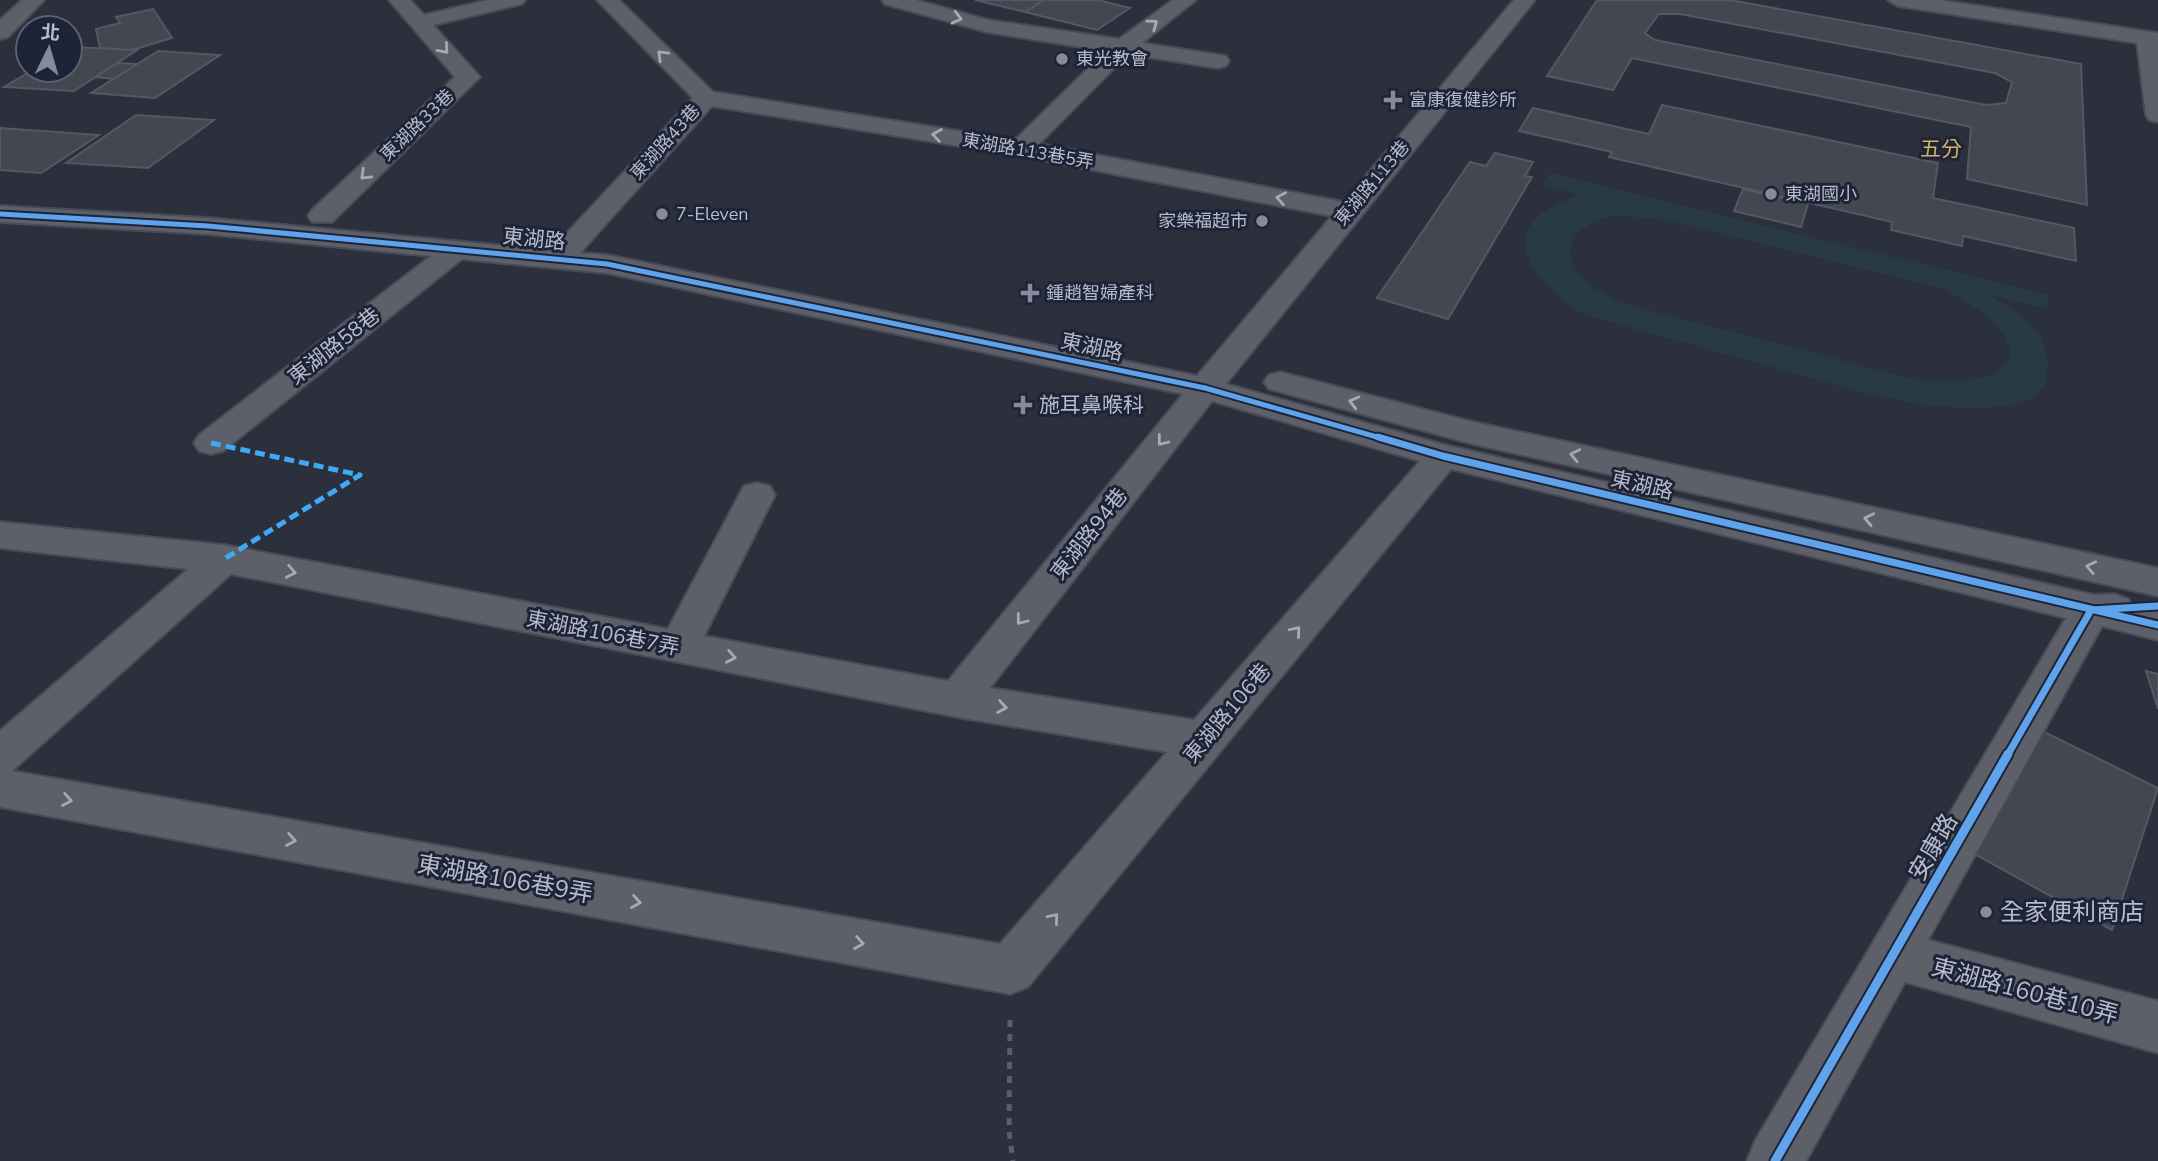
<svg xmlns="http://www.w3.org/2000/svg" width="2158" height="1161" viewBox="0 0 2158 1161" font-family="'Nunito Sans','Noto Sans TC',sans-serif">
	<rect width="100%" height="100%" fill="#2b303c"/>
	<path fill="#283a42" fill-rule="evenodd" d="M1550 173 2048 295 2047 309 1990 295C2006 306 2024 315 2036 331 2049 348 2054 379 2036 395 2028 403 2007 406 1996 407 1924 413 1850 389 1782 370 1715 351 1648 333 1582 314 1524 273 1491 225 1579 195L1540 185ZM1614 216 1655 218 1941 288C1962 300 1993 314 2005 337 2030 386 1942 382 1918 380L1629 305C1611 297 1589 288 1578 272 1555 240 1588 221 1614 216Z"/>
	<path fill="#434751" stroke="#545863" stroke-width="2" fill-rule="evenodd" d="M975 0H1044L1025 12Z
		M1044 0H1098L1130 8 1097 30 1025 12Z
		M1597 0H1730L2081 64 2087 205 1967 179 1971 127 1632 58 1613 90 1547 76ZM1659 14H1680L1995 73 2012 82 2006 103 1986 105 1655 40 1645 33Z
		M153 9 172 38 132 50 100 48 96 29 120 23 116 17Z
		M71 47 137 50 74 91 4 87 33 70H70Z
		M158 51 220 55 155 98 91 93Z
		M117 63 137 64 114 79 95 77Z
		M1662 105 1938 163 1933 198 2074 228 2076 261 1963 236 1962 246 1891 230 1892 222 1609 157 1612 152 1519 131 1533 108 1649 134Z
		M136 115 214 120 148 168 66 163Z
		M0 128 99 135 41 173 0 170Z
		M1495 153 1533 162 1525 176 1532 177 1448 319 1377 298 1470 162 1486 166Z
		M1743 189 1808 204 1801 227 1734 211Z
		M2146 671 2158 674V709Z
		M2028 724 2158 788 2112 930 1971 852Z"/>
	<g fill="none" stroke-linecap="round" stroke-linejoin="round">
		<defs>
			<path id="minor" d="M22 0H44L8 37 0 39V20Z
				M389 0H410L424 15 488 0H525L522 4 433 25 480 77 332 222H312L308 216 312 210 455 77Z
				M597 0H619L713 92 1015 140 1106 51 987 32 885 4 882 0H916L988 20 1119 39 1173 0H1196L1142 43 1226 56 1229 61 1226 66 1218 68 1128 54 1039 144 1344 202 1514 0H1535L1226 384 1445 445 2094 595 2114 594 2128 599 2131 604 2158 610V640L2102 626 1928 940 2158 1001V1053L1905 982 1806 1161H1747L1755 1141 2066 618 1451 469 1028 987 1010 994 0 807V731L188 569 0 548V522L224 545 668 629 744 486 757 483 770 486 775 495 704 636 948 681 1183 394 607 273 462 259 223 451 211 454 199 451 194 443 199 435 431 256 208 234 0 222V206L208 218 551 250 693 98ZM712 106 1021 156 1332 216 1197 376 607 255 580 253ZM1212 401 1420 461 1194 720 990 688ZM231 574 957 717 1167 752 1000 944 12 771Z
				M1888 0H1939L2158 33V122L2149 120 2146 115 2137 43 1898 6Z
				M1280 372 1473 422 2158 568V596L1473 444 1269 389 1264 382 1269 375Z"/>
		</defs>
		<use href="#minor" stroke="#484b55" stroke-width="4"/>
		<path stroke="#5a5e66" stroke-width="5" stroke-dasharray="7 7" stroke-linecap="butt" d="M1010 1020 1009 1131 1013 1161"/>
		<use href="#minor" fill="#5d6069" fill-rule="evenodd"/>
		<path stroke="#3fa9f5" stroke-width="5" stroke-dasharray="10 5" stroke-linecap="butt" d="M211 443 360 475 224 559"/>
		<defs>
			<path id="cycleway-far2" d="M0 214 208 226 607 264 1205 388 1384 439"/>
			<path id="cycleway-far1" d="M1378 437 1443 456 2158 625
				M2007 756 2091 610 2158 606"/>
			<path id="cycleway" d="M1775 1161 2008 754"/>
		</defs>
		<use href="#cycleway-far2" stroke="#1e2437" stroke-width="9"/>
		<use href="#cycleway-far1" stroke="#1e2437" stroke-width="11"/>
		<use href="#cycleway" stroke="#1e2437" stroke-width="13"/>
		<use href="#cycleway-far2" stroke="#60a3ed" stroke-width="5"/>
		<use href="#cycleway-far1" stroke="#60a3ed" stroke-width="7"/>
		<use href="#cycleway" stroke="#60a3ed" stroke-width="9"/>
	</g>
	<defs><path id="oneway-chevron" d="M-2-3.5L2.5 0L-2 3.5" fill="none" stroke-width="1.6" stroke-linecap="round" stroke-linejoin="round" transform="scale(1.75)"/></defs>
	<g stroke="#a5a9b8">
		<use href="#oneway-chevron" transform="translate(957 18) rotate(14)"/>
		<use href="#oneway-chevron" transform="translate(1153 24) rotate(-36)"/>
		<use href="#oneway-chevron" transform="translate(444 49) rotate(49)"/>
		<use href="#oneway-chevron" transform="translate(662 55) rotate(-135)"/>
		<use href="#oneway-chevron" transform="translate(937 135) rotate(-171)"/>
		<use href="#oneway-chevron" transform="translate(365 175) rotate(136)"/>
		<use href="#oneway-chevron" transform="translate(1281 198) rotate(-169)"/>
		<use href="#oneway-chevron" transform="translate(1354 402) rotate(-165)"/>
		<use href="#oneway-chevron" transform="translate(1162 441) rotate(128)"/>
		<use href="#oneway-chevron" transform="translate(1575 455) rotate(-168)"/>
		<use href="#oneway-chevron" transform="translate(1869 519) rotate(-168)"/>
		<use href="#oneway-chevron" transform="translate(2091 567) rotate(-168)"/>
		<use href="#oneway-chevron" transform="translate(291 572) rotate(11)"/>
		<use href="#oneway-chevron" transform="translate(1021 620) rotate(128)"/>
		<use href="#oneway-chevron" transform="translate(1296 631) rotate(-50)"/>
		<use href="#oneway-chevron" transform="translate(731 657) rotate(11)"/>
		<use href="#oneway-chevron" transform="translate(1002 707) rotate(9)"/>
		<use href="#oneway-chevron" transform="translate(67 800) rotate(10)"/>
		<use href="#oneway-chevron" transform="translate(291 840) rotate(10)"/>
		<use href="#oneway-chevron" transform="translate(636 902) rotate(10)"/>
		<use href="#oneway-chevron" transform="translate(1054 918) rotate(-50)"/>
		<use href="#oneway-chevron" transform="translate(859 943) rotate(10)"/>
	</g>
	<g fill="#868a9a" stroke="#1e2437" stroke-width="2.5">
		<circle cx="1062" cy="59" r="7"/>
		<path d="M1389.5 89.5h7v7h7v7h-7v7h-7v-7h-7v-7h7z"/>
		<circle cx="1771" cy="194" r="7"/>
		<circle cx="662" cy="214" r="7"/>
		<circle cx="1262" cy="221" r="7"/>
		<path d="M1026.5 282.5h7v7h7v7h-7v7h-7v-7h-7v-7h7z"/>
		<path d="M1019.5 394.5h7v7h7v7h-7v7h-7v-7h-7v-7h7z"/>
		<circle cx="1986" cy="912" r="7"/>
	</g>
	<g text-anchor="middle" stroke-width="6" stroke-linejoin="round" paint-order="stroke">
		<g font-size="18" fill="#b7bbcc" stroke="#1e2437" text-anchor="start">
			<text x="1076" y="65">東光教會</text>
			<text x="1409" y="106">富康復健診所</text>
			<text x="1785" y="200">東湖國小</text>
			<text x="676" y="220">7-Eleven</text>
			<text x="1248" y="227" text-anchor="end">家樂福超市</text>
			<text x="1046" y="299">鍾趙智婦產科</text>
		</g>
		<g font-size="18" fill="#b7bbcc" stroke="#1e2437">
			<text transform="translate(417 125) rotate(-44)" y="6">東湖路33巷</text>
			<text transform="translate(665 142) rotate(-48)" y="6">東湖路43巷</text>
			<text transform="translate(1028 151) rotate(10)" y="6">東湖路113巷5弄</text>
			<text transform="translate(1372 183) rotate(-50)" y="6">東湖路113巷</text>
		</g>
		<g font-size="21" fill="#d9ae65" stroke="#1e2437">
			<text x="1941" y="156">五分</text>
		</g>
		<g font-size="21" fill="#b7bbcc" stroke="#1e2437">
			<text transform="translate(534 239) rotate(6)" y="7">東湖路</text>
			<text transform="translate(334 346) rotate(-38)" y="7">東湖路58巷</text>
			<text transform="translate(1092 347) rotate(12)" y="7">東湖路</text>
			<text transform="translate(1642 485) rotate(13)" y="7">東湖路</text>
			<text transform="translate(1089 534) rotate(-52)" y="7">東湖路94巷</text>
			<text transform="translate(603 633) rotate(11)" y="7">東湖路106巷7弄</text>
			<text transform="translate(1227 713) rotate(-50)" y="7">東湖路106巷</text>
		</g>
		<g font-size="21" fill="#b7bbcc" stroke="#1e2437" text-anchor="start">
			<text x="1039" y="412">施耳鼻喉科</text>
		</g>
		<g font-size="24" fill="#b7bbcc" stroke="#1e2437">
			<text transform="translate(1933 847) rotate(-60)" y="8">安康路</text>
			<text transform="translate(505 879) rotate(10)" y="8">東湖路106巷9弄</text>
			<text transform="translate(2025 991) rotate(15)" y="8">東湖路160巷10弄</text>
		</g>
		<g font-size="24" fill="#b7bbcc" stroke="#1e2437" text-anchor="start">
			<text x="2000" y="920">全家便利商店</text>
		</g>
	</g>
	<g transform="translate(49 49) rotate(5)"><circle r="33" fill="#1e2437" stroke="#5b6073" stroke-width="2"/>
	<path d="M0-5L12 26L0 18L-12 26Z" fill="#868a9a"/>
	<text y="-10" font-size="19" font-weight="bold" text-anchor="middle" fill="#b7bbcc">北</text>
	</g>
</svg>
